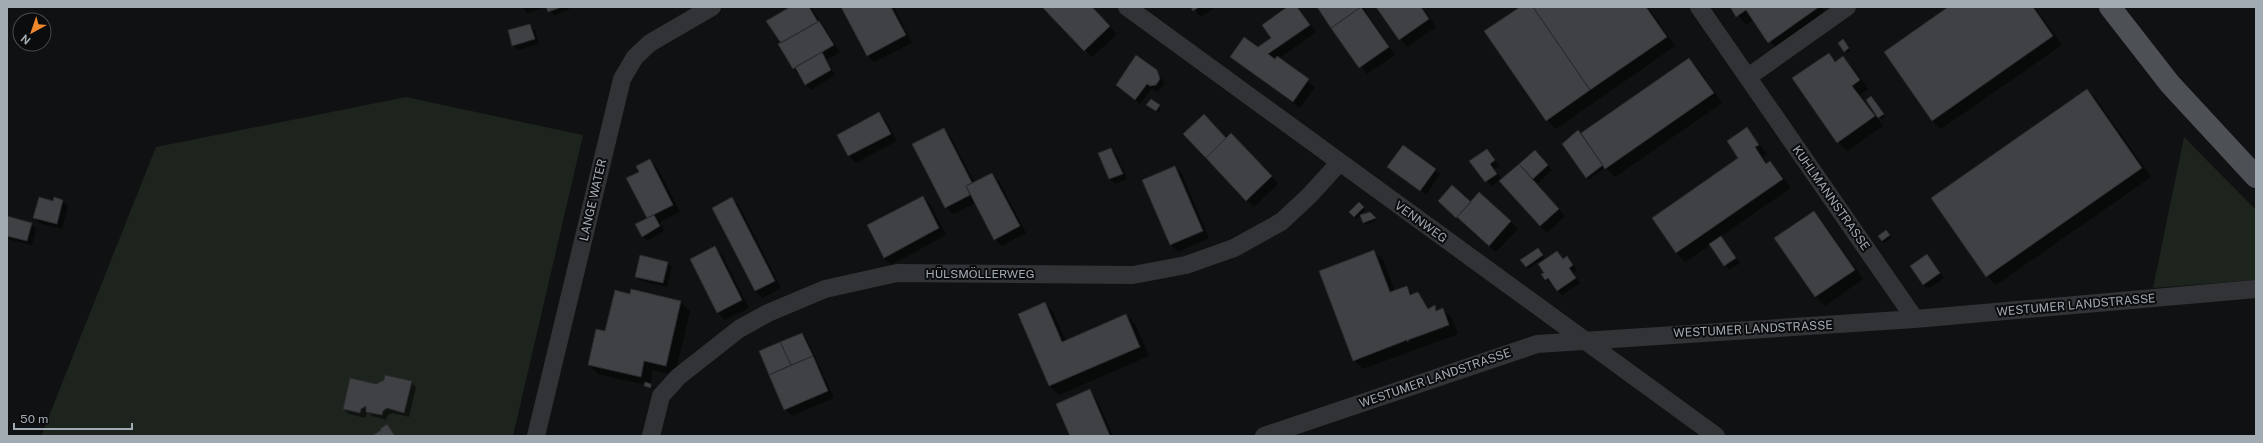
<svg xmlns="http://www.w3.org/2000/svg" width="2263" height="443" viewBox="0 0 2263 443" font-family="'Public Sans',sans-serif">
	<rect width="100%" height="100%" fill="#101112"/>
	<path fill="#1d241d" d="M406 97 583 135 513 436H41L156 147Z
		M2184 137 2256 210V280L2153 288Z"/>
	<path fill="#0007" d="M522 7H544L528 14Z
		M547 7H573L554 16Z
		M792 7H811L840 52 827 60 835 75 811 90 793 68 782 43Z
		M843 7H894L912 43 874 62 867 55Z
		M1044 7H1091L1117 34 1092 57Z
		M1192 7H1216L1201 17Z
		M1289 7H1297L1316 32 1278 59 1315 87 1300 108 1232 57 1258 48 1273 39Z
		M1318 7H1363L1395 55 1367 74Z
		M1377 7H1422L1436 27 1407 47Z
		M1521 7H1648L1675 46 1556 129 1547 120Z
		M1731 7H1822L1829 16 1778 51 1754 20 1746 25Z
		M1950 7H2035L2062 45 1941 129 1932 120Z
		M530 25 535 30 539 44 518 50 513 45Z
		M1845 43 1850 51 1847 53 1845 51Z
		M1828 54 1836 62 1843 57 1852 66 1868 89 1860 95 1883 126 1847 151 1838 142Z
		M1689 59 1698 68 1722 103 1615 177 1605 167 1589 180 1563 144 1581 134Z
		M1158 74 1163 79 1164 84 1160 90 1155 91 1152 88 1140 104 1117 85Z
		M2087 90 2096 99 2151 177 1996 285 1987 276Z
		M1151 100 1161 108 1158 113 1150 107Z
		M1873 100 1885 117 1881 119 1878 117Z
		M879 113 886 121 897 141 856 163 849 156 838 135Z
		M1746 128 1767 154 1763 157 1768 164 1770 163 1779 172 1791 188 1720 237 1740 263 1729 270 1710 245 1685 262 1676 253 1740 159Z
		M943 129 950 136 975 183 992 174 999 181 1026 233 1002 246 995 239 976 203 953 214 946 207Z
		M1226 139 1238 142 1278 184 1254 207 1247 200Z
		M1403 146 1440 174 1426 195 1393 171Z
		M1111 149 1116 154 1127 179 1115 184 1110 179 1100 154Z
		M1487 150 1499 166 1494 169 1502 180 1535 151 1552 170 1538 183 1534 181 1565 216 1547 233 1500 180 1491 186 1471 161Z
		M650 160 657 167 680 212 660 222 664 231 647 241 642 236 648 219 627 179 640 172Z
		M1175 167 1182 174 1209 238 1178 252 1171 245 1144 180Z
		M1479 193 1518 229 1496 252 1439 201 1471 203Z
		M923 197 930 204 946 235 891 265 884 258Z
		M732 198 739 205 781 288 763 298 755 291Z
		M63 201 68 206 62 229 39 223 34 218Z
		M1359 204 1365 210 1357 219 1350 212Z
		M1813 212 1822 221 1863 279 1825 306 1816 297 1775 239Z
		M1370 213 1377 220 1366 225 1364 222Z
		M7 217 31 224 36 229 32 245 7 239Z
		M1888 233 1891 238 1884 243 1882 241Z
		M715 248 722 255 749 308 725 320 718 313 691 260Z
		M1374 251 1383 260 1395 292 1406 288 1414 295 1417 293 1430 309 1433 307 1438 311 1443 309 1452 318 1458 334 1363 369 1354 360Z
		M1540 251 1544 258 1528 269 1526 267Z
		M1557 252 1563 259 1566 257 1571 262 1577 270 1573 273 1580 283 1562 295 1542 275Z
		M1927 255 1944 278 1928 289 1923 284Z
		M667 263 672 267 667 287 641 281 636 276Z
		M631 295 681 302 690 311 675 375 653 370 650 384 653 387V389L647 388 645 385 598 374 589 365 606 332Z
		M1044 303 1053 312 1066 341 1126 315 1135 324 1149 356 1059 395 1050 386 1019 314Z
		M802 334 807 339 834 398 792 416 785 409 760 352Z
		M411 382 416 387 409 417 392 413 387 416 386 420 372 416 368 412 365 418 349 414 344 409 377 385Z
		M1089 391 1096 398 1113 436H1071Z"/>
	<path fill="#3f4145" stroke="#2a2b2e" d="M546 7H558L559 8 548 12Z
		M790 7H809L818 22 781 43 766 21Z
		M841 7H891L906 35 867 56Z
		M1042 7H1092L1110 26 1084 51Z
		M1191 7H1199L1193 11Z
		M1287 7H1297L1310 25 1268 54 1275 59 1277 56 1309 79 1293 102 1230 57 1244 37 1258 47 1271 38 1262 25Z
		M1317 7H1361L1331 28Z
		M1361 7 1389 47 1359 68 1331 28Z
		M1376 7H1421L1429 19 1399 40Z
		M1520 7H1533L1590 90 1546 121 1484 31Z
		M1533 7H1646L1667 37 1590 90Z
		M1730 7H1819L1768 43 1746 10 1736 17Z
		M1948 7H2033L2053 36 1932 121 1884 52Z
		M819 21 834 45 793 69 778 44Z
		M530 24 535 39 512 46 508 30Z
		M1843 39 1849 48 1844 52 1838 43Z
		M822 52 831 70 805 85 795 67Z
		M1829 53 1835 62 1843 56 1860 80 1852 86 1875 116 1837 143 1792 78Z
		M1136 55 1157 70 1160 79 1156 85 1150 86 1147 84 1135 100 1116 85Z
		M1689 58 1714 93 1605 169 1581 133Z
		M2087 89 2142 168 1986 277 1931 198Z
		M1871 96 1884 114 1878 118 1866 100Z
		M1151 99 1160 105 1156 111 1146 105Z
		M879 112 891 134 848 156 837 135Z
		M1204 114 1226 138 1206 158 1183 134Z
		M1747 127 1759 145 1755 147 1766 164 1770 161 1783 179 1676 253 1652 218 1738 158 1727 141Z
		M944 128 972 183 966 186 970 195 945 208 912 144Z
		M1578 130 1603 165 1586 178 1562 144Z
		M1231 133 1272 176 1246 201 1206 158Z
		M1403 145 1436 169 1420 191 1387 167Z
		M1111 148 1123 174 1109 179 1098 153Z
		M1487 149 1495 160 1490 164 1497 174 1485 182 1469 161Z
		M1535 150 1548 165 1533 179 1519 164Z
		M650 159 673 205 647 218 626 178 639 172 636 166Z
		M1519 164 1559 209 1540 226 1499 181Z
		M1175 166 1203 231 1170 245 1142 180Z
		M992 173 1020 226 994 240 966 186Z
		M1452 185 1471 202 1456 218 1438 201Z
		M1479 192 1511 221 1489 246 1457 217Z
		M923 196 939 228 884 258 867 225Z
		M39 197 53 201 54 197 63 200 57 224 33 218Z
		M732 197 775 281 755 291 712 208Z
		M1359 202 1364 207 1354 217 1349 212Z
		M1814 211 1855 270 1815 297 1774 238Z
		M1370 212 1376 218 1363 223 1360 215Z
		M654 215 660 226 642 237 635 224Z
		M7 216 32 223 27 241 7 236Z
		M1886 230 1890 235 1882 241 1878 236Z
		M1721 236 1736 258 1724 266 1709 244Z
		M715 246 742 300 717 313 690 259Z
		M1538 248 1543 255 1526 267 1520 260Z
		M1374 250 1390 292 1407 286 1410 295 1418 292 1428 309 1435 305 1436 311 1443 308 1449 325 1408 340V342L1407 340 1353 361 1319 271Z
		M1557 251 1563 259 1567 256 1573 265 1569 268 1576 278 1557 291 1548 278 1545 280 1541 274 1544 273 1538 264Z
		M1927 254 1940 273 1923 285 1910 266Z
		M640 255 668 262 663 283 635 277Z
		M631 289 681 301 666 366 644 361 641 377 588 365 596 329 605 331 615 290 630 294Z
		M1045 302 1062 342 1126 314 1140 347 1049 386 1018 314Z
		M802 333 813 356 791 365 780 342Z
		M780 342 791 365 769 375 759 351Z
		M813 356 828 391 784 410 769 375Z
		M385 375 412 381 404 413 387 408 383 411 382 415 366 412V406L361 409 360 413 343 409 350 378 376 384 384 380Z
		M645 382 651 384V388L644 386Z
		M1090 389 1110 436H1070L1056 404Z
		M387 424 395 436H372L381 430 380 429Z"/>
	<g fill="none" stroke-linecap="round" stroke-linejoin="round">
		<path stroke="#313337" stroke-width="18" d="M1127 7 1716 436
			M1699 7 1915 319
			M1748 77 1847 7
			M536 436 622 79 635 57 650 43 712 7
			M651 436 661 396 678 377 739 329 768 313 825 289 897 273 1133 275 1186 265 1234 248 1281 222 1309 196 1340 162
			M1264 436 1537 344 1915 319 2256 289"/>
		<path stroke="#4d5156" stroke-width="22" d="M2110 7 2170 84 2256 177"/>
	</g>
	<g text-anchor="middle" stroke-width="4" stroke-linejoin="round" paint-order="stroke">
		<g font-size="12" fill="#a2aab2" stroke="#0b0c0d">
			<text transform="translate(1831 198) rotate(55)" y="4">KUHLMANNSTRASSE</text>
			<text transform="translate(593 200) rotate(-77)" y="4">LANGE WATER</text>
			<text transform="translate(1421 222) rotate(36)" y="4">VENNWEG</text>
			<text x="980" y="278">HÜLSMÖLLERWEG</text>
			<text transform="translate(2076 305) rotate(-5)" y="4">WESTUMER LANDSTRASSE</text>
			<text transform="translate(1753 329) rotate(-3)" y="4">WESTUMER LANDSTRASSE</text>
			<text transform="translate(1435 378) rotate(-19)" y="4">WESTUMER LANDSTRASSE</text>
		</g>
	</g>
	<rect width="2263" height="443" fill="none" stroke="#a2aab2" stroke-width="16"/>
	<g transform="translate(32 32) rotate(220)"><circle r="19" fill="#0b0c0d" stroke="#474b4f"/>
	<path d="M0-3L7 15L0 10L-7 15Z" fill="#ef872b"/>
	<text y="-6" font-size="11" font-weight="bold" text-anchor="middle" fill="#a2aab2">N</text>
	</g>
	<path d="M14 423v6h118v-6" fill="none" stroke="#a2aab2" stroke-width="2"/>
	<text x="20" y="423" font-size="12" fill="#a2aab2" stroke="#0b0c0d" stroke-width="3" paint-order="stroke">50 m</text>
</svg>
